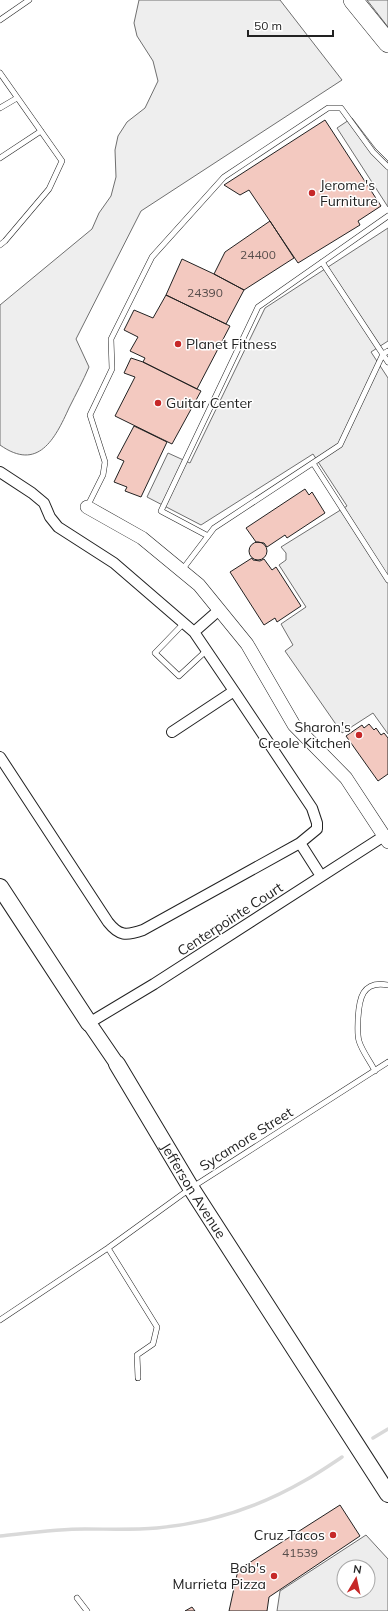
<svg xmlns="http://www.w3.org/2000/svg" width="388" height="1611" viewBox="0 0 388 1611" font-family="Mulish,sans-serif">
	<rect width="100%" height="100%" fill="#fff"/>
	<path fill="#eee" stroke="#6f6f6f" d="M139 0H280L342 80 141 211 76 339 89 367C83 381 76 394 69 408 55 439 38 472 0 445V305L92 229 99 213 111 196 116 177 115 150 118 136 127 122 145 108 158 81 153 61 137 36 134 23Z
		M367 0H388V27Z"/>
	<path fill="#ededed" stroke="#6f6f6f" fill-rule="evenodd" d="M352 118 375 148 388 161V207L337 128Z
		M388 228V341L371 352 388 378V734L373 713 342 733 285 651 293 645 281 624 306 607 279 565 286 560V553L281 547 347 506 313 454 201 525 147 497 168 453 190 463 265 308Z
		M366 1535 388 1559V1611H277L280 1591ZM344 1567H368V1591H344Z"/>
	<g fill="none" stroke-linecap="round" stroke-linejoin="round">
		<path stroke="#d9d9d9" stroke-width="3.5" d="M373 1438 388 1429
			M0 1536C28 1533 56 1529 85 1529 109 1529 133 1530 157 1528 209 1523 259 1507 304 1481 317 1474 330 1465 342 1457"/>
	</g>
	<path fill="#f3c9c0" stroke="#222" d="M325 120 381 206 358 221 360 225 298 263 249 190 240 195 224 185Z
		M270 221 294 258 244 290 214 274 225 252Z
		M182 259 214 274 244 290 226 324 166 295Z
		M166 295 230 326 197 389 143 362 145 358 130 351 138 337 124 330 134 310 153 318Z
		M131 358 143 362 201 391 172 444 115 416 135 377 124 373Z
		M134 426 167 442 141 497 125 491 127 487 114 482 124 461 117 458Z
		M305 489 309 495 312 492 325 513 287 538 285 535 267 547 264 543 256 542 246 528Z
		M249 551a9 9 0 1 1 18 0a9 9 0 1 1-18 0Z
		M252 558 253 560 260 561 264 559 272 570 276 567 301 606 277 622 275 618 264 625 230 572Z
		M369 724 374 730 376 728 381 735 384 733 388 738V774L378 781 346 736 362 725 364 728Z
		M340 1505 360 1536 269 1597 267 1611H229L238 1570Z
		M192 1607 195 1611H185Z"/>
	<g fill="none" stroke-linecap="round" stroke-linejoin="round">
		<defs>
			<path id="service" d="M0 20 29 0
				M0 73 62 161 49 189 5 241 0 245
				M0 108 17 98
				M0 158 41 131
				M322 262 388 362
				M313 463 388 580
				M87 507 103 475 105 462 90 415 112 369 111 339 152 257 224 177 328 108H341L373 152 388 167
				M208 536 161 511 258 307 388 216
				M182 570 214 528 340 445 383 354 388 351
				M184 623 155 653 179 676 207 650
				M375 1071C370 1061 362 1051 359 1041 357 1034 358 1026 358 1019 359 999 362 980 388 985
				M108 1248 157 1327 153 1344 137 1355 138 1378
				M0 1320 108 1248 191 1188 388 1062
				M77 1598 87 1611"/>
			<path id="minor" d="M0 472 32 493 44 503 50 517 58 527 114 563 194 632 234 691
				M194 632 219 610
				M172 732 234 691 312 808 317 823V829L300 843 321 876
				M0 757 108 922C119 936 126 936 143 930L300 843
				M89 1023 154 984 384 836"/>
			<path id="tertiary" d="M87 507 142 538 199 585 247 644 294 725 346 778 388 842"/>
			<path id="secondary" d="M89 1023 117 1064"/>
			<g id="primary">
				<path d="M0 887 89 1023"/>
				<path id="s1" d="M117 1064 191 1188 388 1494"/>
			</g>
			<path id="motorway" d="M353 0 388 43"/>
		</defs>
		<use href="#service" stroke="#222" stroke-width="6"/>
		<use href="#minor" stroke="#222" stroke-width="12"/>
		<use href="#tertiary" stroke="#222" stroke-width="14"/>
		<use href="#secondary" stroke="#222" stroke-width="16"/>
		<use href="#primary" stroke="#222" stroke-width="18"/>
		<use href="#motorway" stroke="#222" stroke-width="20"/>
		<use href="#service" stroke="#fff" stroke-width="5"/>
		<use href="#minor" stroke="#fff" stroke-width="10"/>
		<use href="#tertiary" stroke="#fff" stroke-width="13"/>
		<use href="#secondary" stroke="#fff" stroke-width="14"/>
		<use href="#primary" stroke="#fff" stroke-width="16"/>
		<use href="#motorway" stroke="#fff" stroke-width="19"/>
	</g>
	<g fill="#c62828" stroke="#fff" stroke-width="1.5">
		<circle cx="312" cy="193" r="4"/>
		<circle cx="178" cy="344" r="4"/>
		<circle cx="158" cy="403" r="4"/>
		<circle cx="359" cy="735" r="4"/>
		<circle cx="333" cy="1535" r="4"/>
		<circle cx="274" cy="1576" r="4"/>
	</g>
	<g text-anchor="middle" stroke-width="3" stroke-linejoin="round" paint-order="stroke">
		<g font-size="12" fill="#564c4a">
			<text x="258" y="259">24400</text>
			<text x="205" y="297">24390</text>
			<text x="300" y="1557">41539</text>
		</g>
		<g font-size="14" fill="#222" stroke="#fff" text-anchor="start">
			<text x="320" y="190">Jerome's<tspan x="320" dy="16">Furniture</tspan></text>
			<text x="186" y="349">Planet Fitness</text>
			<text x="166" y="408">Guitar Center</text>
			<text x="351" y="732" text-anchor="end">Sharon's<tspan x="351" dy="16">Creole Kitchen</tspan></text>
			<text x="325" y="1540" text-anchor="end">Cruz Tacos</text>
			<text x="266" y="1573" text-anchor="end">Bob's<tspan x="266" dy="16">Murrieta Pizza</tspan></text>
		</g>
		<g font-size="14" fill="#222" stroke="#fff">
			<text transform="translate(230 919) rotate(-33)" y="5">Centerpointe Court</text>
			<text transform="translate(246 1139) rotate(-32)" y="5">Sycamore Street</text>
			<text dy="5" stroke="none"><textPath href="#s1" startOffset="148">Jefferson Avenue</textPath></text>
		</g>
	</g>
	<g transform="translate(356 1579) rotate(9)"><circle r="19" fill="#ffffff" stroke="#a7a7a7"/>
	<path d="M0-3L7 15L0 10L-7 15Z" fill="#c62828"/>
	<text y="-6" font-size="11" font-weight="bold" text-anchor="middle" fill="#222222">N</text>
	</g>
	<path d="M248 30v6h85v-6" fill="none" stroke="#222222" stroke-width="2"/>
	<text x="254" y="30" font-size="12" fill="#222222" stroke="#ffffff" stroke-width="3" paint-order="stroke">50 m</text>
</svg>
